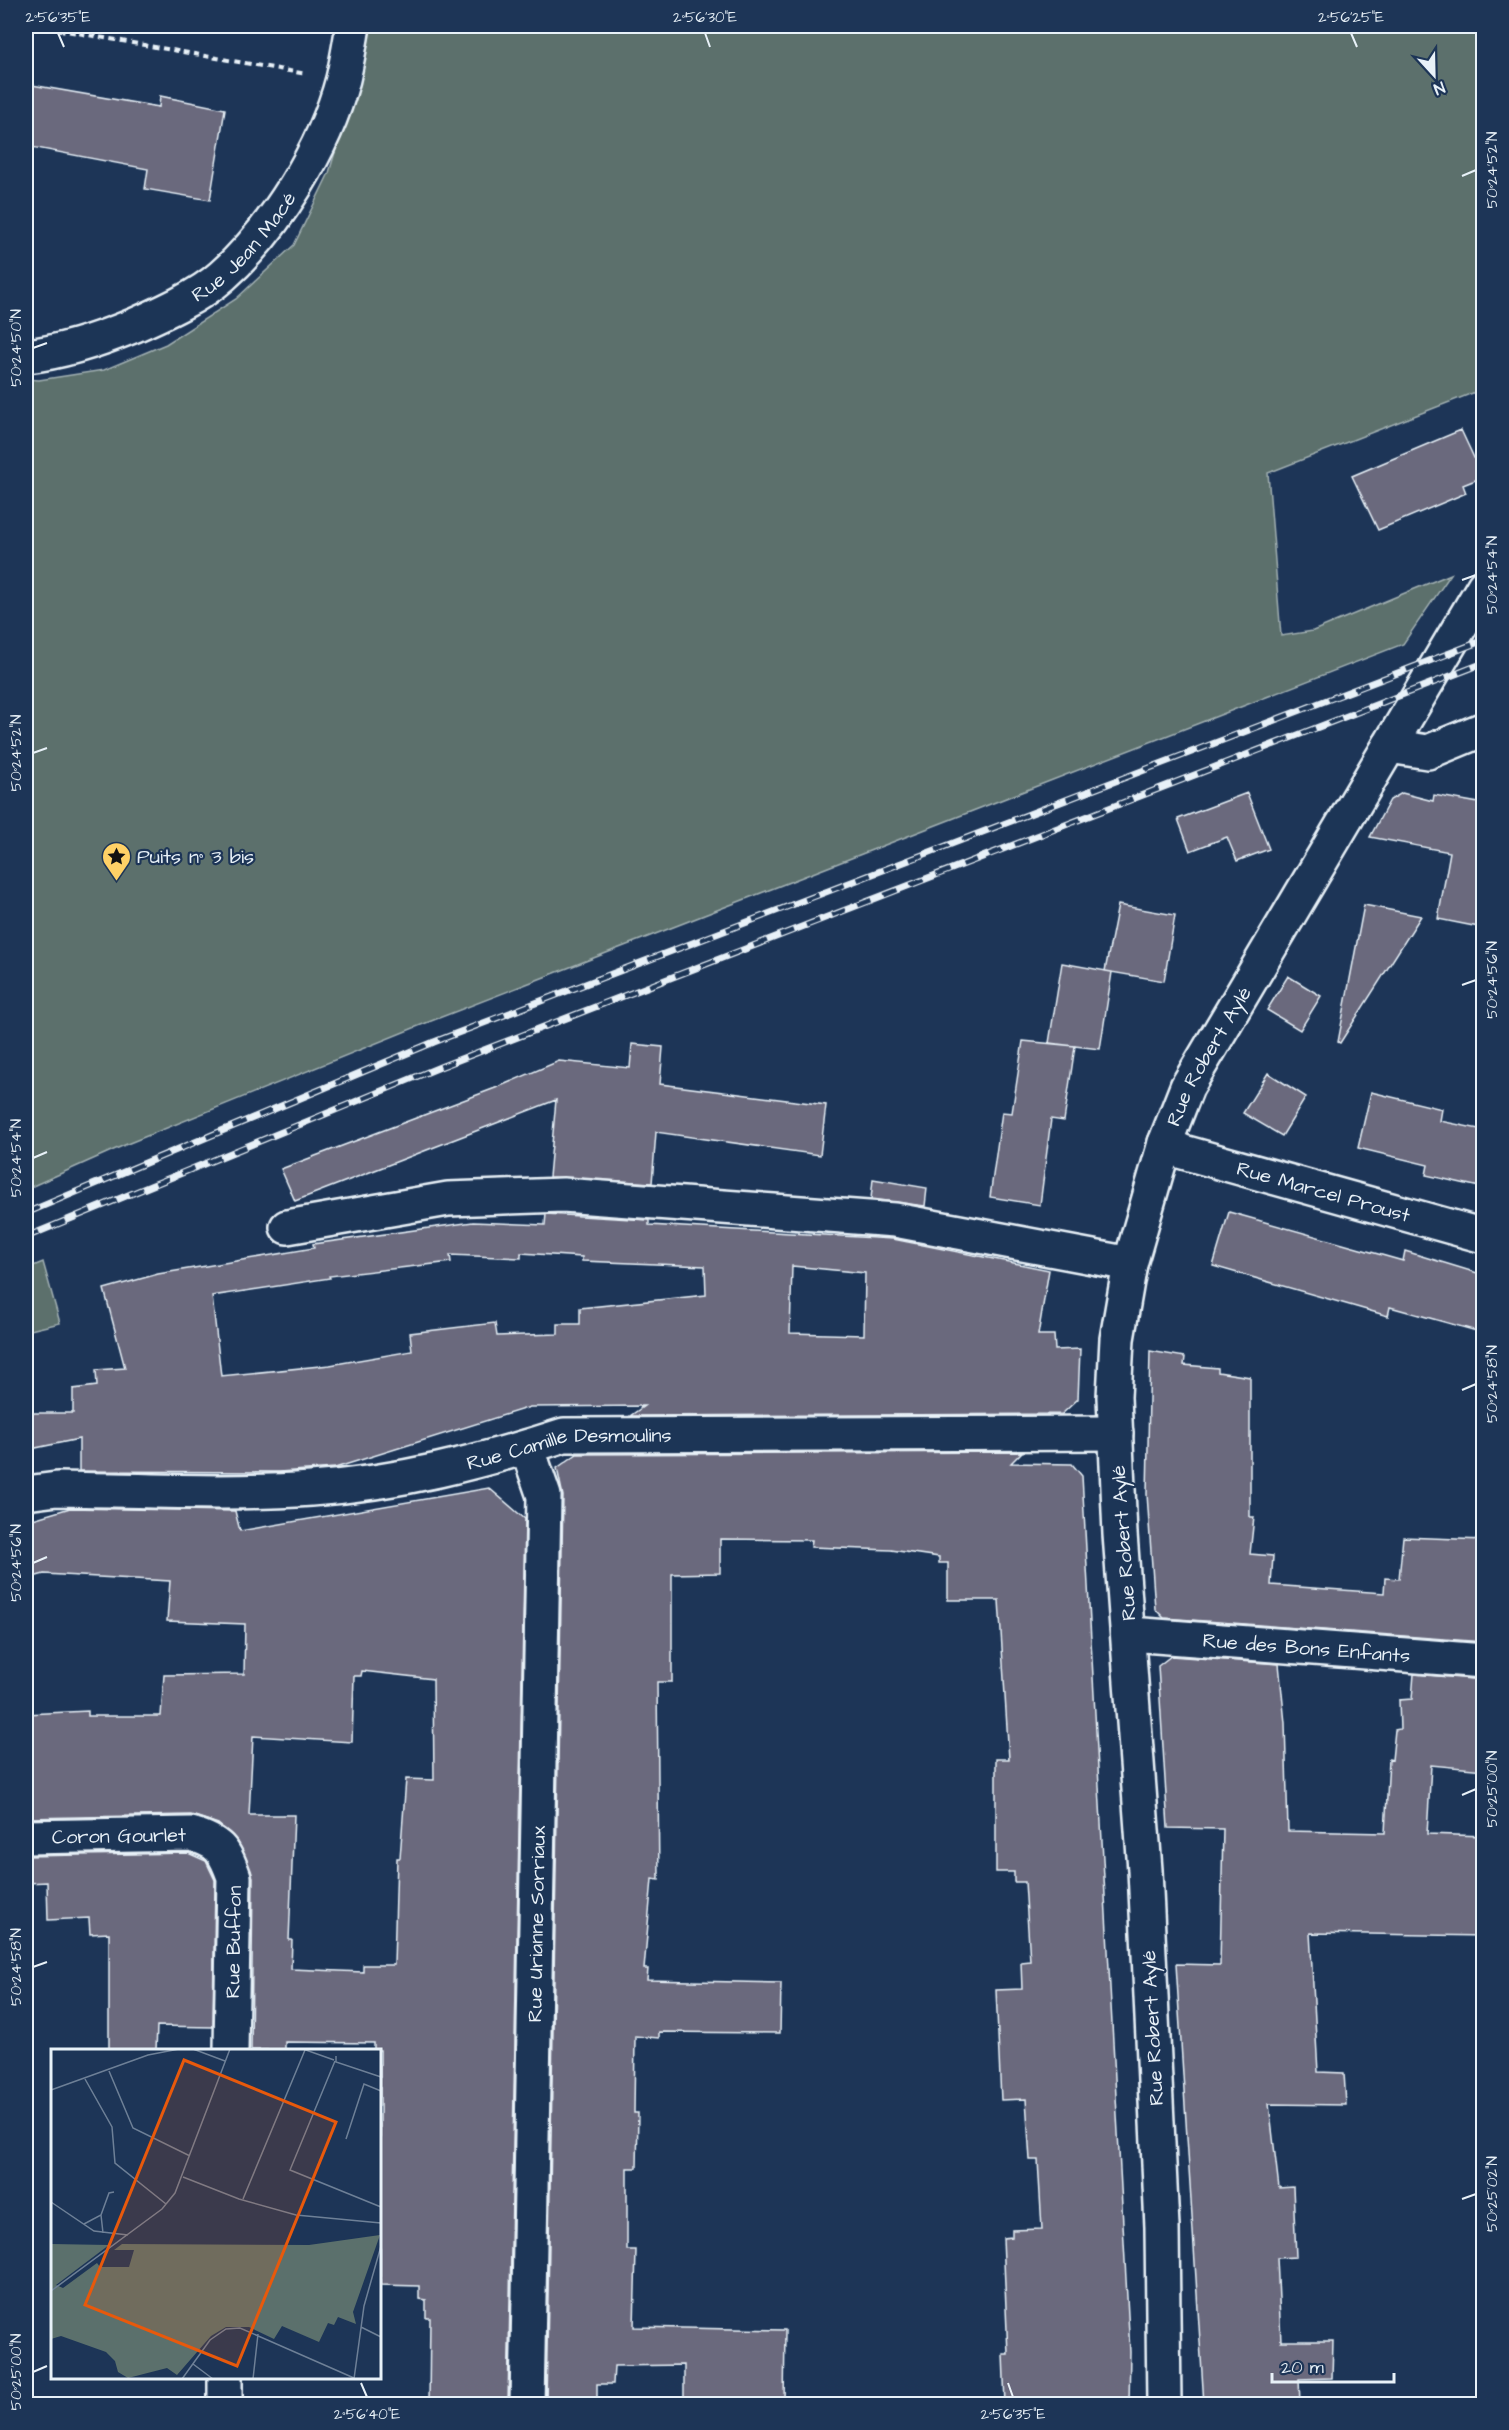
<svg xmlns="http://www.w3.org/2000/svg" width="1509" height="2430" viewBox="0 0 1509 2430" font-family="'Architects Daughter',sans-serif">
	<rect width="100%" height="100%" fill="#1d3557"/>
	<filter id="ink" filterUnits="userSpaceOnUse"><feTurbulence type="fractalNoise" baseFrequency=".0167" numOctaves="2"/><feDisplacementMap in="SourceGraphic" scale="12" xChannelSelector="R" yChannelSelector="G"/><feConvolveMatrix kernelMatrix="1 2 1 2 8 2 1 2 1" color-interpolation-filters="sRGB"/></filter>
	<g filter="url(#ink)">
		<path fill="#5b706c" stroke="#a2b0b2" stroke-width="1.5" d="M372 26H1483V389L1268 473 1281 636 1313 631 1451 574 1403 644 426 1023 127 1144 26 1189V379L39 380 104 370 166 344 236 299 294 245 329 173Z
			M43 1262 60 1323 26 1331V1269Z"/>
		<path fill="#6a697d" stroke="#e8f1f8" stroke-width="1.5" fill-rule="evenodd" d="M26 84 159 107 160 96 225 109 210 200 145 189 148 169 26 146Z
			M1461 430 1483 477 1463 485 1466 493 1378 530 1352 476Z
			M1247 793 1269 849 1237 861 1227 837 1190 851 1178 819Z
			M1402 793 1433 801 1434 795 1484 804V928L1438 919 1450 852 1370 837 1390 800Z
			M1118 905 1175 915 1164 981 1105 971Z
			M1364 905 1421 916 1340 1043 1338 1042Z
			M1062 963 1112 972 1100 1049 1049 1043Z
			M1288 976 1321 996 1300 1030 1267 1010Z
			M1023 1041 1075 1046 1064 1121 1051 1119 1040 1205 990 1197 1002 1112 1012 1113Z
			M632 1044 663 1047 660 1084 826 1105 820 1155 656 1132 652 1183 549 1177 556 1100 295 1201 281 1169 498 1087 559 1061 630 1068Z
			M1268 1073 1306 1097 1282 1136 1243 1113Z
			M1371 1092 1442 1109 1440 1121 1484 1130V1188L1426 1175 1428 1165 1358 1148Z
			M873 1179 927 1188 925 1206 871 1199Z
			M1229 1212 1403 1261 1405 1251 1484 1275V1333L1390 1307 1388 1316 1213 1266Z
			M546 1214 649 1220V1225L893 1239 1049 1270 1038 1335H1054L1055 1350 1080 1349 1078 1399 1062 1414 630 1416 644 1406 530 1407 335 1468 279 1472 79 1471V1439L26 1450V1413H73V1389L97 1386 96 1370 125 1368 104 1289 158 1274 314 1248 313 1244 473 1222 545 1225ZM521 1253 582 1257V1261L705 1266 706 1295 580 1308V1324H558V1334L497 1336 495 1323 410 1333 412 1351 330 1365 221 1376 212 1296 330 1278 329 1276 451 1262 450 1255 521 1258ZM792 1266 865 1273 864 1335 790 1333Z
			M1150 1351 1185 1357 1184 1365 1218 1368V1372L1250 1377V1517H1254L1250 1554 1273 1556 1271 1585 1384 1593 1385 1578 1399 1579 1403 1537 1484 1540V1642L1164 1618 1155 1609 1147 1494Z
			M1022 1452 1011 1463 1072 1464 1082 1476 1130 2352 1129 2404H1005L1003 2354H1008L1003 2238 1012 2237V2230L1042 2229 1038 2160H1030L1026 2099 1001 2100 996 1990 1022 1989 1021 1962 1030 1961 1025 1882H1014V1872H996V1759H1009L999 1600H948V1563H939V1557L891 1550 811 1547 812 1540 720 1539V1573L672 1574V1682H657L659 1880 652 1879 644 1969H648L647 1980 781 1983 780 2033 659 2032V2038L635 2036 634 2113H638L637 2168H627V2250H636L634 2327 785 2330 784 2404H684V2365L614 2366 613 2384H597V2404H546L563 1496 557 1468 577 1454Z
			M489 1488 525 1519 508 2404H429L430 2318H426V2300L419 2299V2286L380 2285V2050H374V2043L285 2042V2050H251L253 1877 238 1842 218 1824 191 1815 26 1818V1714L88 1711V1716H161L164 1675 244 1674 245 1624 167 1621 170 1581 44 1574 26 1579V1521L70 1508 235 1511 240 1531ZM362 1671 433 1679 434 1780 406 1779 400 1858H397L394 1965H363V1972L291 1969 292 1940H289L294 1815H249L253 1736 352 1742 354 1676H361Z
			M1171 1656 1279 1664 1285 1723 1288 1831 1385 1833 1389 1759 1392 1760 1395 1730 1400 1729 1399 1700 1412 1699 1414 1674 1484 1680V1770L1431 1765 1427 1834 1484 1836V1936L1310 1933 1318 2072 1344 2073 1346 2105 1269 2104 1279 2188 1293 2187 1296 2257 1277 2258 1281 2341H1333L1332 2378 1299 2379 1300 2404H1204L1176 1964 1220 1965 1223 1829 1168 1828 1158 1666Z
			M188 1853 206 1861 215 1880 213 2027 157 2026 156 2050H109V1933L90 1934 89 1918 48 1920 47 1882 26 1883V1856Z"/>
		<g fill="none" stroke-linecap="round" stroke-linejoin="round">
			<defs>
				<g id="minor">
					<path id="s1" d="M26 356C64 352 99 340 135 325 162 313 200 296 222 276 275 229 325 148 343 79 347 62 350 43 353 26"/>
					<path d="M1389 746 1428 752 1484 729"/>
					<path id="s2" d="M1165 1143 1183 1152 1484 1236"/>
					<path d="M287 1227 448 1199 563 1195 895 1220 1130 1264"/>
					<path id="s3" d="M26 1493 57 1489C141 1490 227 1495 311 1489 398 1483 481 1462 564 1435L1116 1433"/>
					<path id="s4" d="M1130 1634 1484 1661"/>
					<path id="s5" d="M26 1837 191 1834C219 1842 224 1849 234 1877L231 2050"/>
					<path d="M225 2404V2378"/>
					<path id="s6" d="M527 2404 544 1496 527 1447"/>
					<path id="s7" d="M1164 2404 1162 2227 1145 1870 1120 1534 1114 1397 1117 1339 1130 1264 1165 1143 1187 1087 1484 586"/>
				</g>
			</defs>
			<use href="#minor" stroke="#e8f1f8" stroke-width="38"/>
			<path stroke="#e8f1f8" stroke-width="4" stroke-dasharray="6 4.5" stroke-linecap="butt" d="M38 26 306 74"/>
			<use href="#minor" stroke="#1d3557" stroke-width="33"/>
			<defs>
				<path id="rail" d="M26 1213 434 1042 1484 640
					M26 1237 440 1067 1484 663"/>
			</defs>
			<use href="#rail" stroke="#e8f1f8" stroke-width="7"/>
			<use href="#rail" stroke="#1d3557" stroke-width="4.5" stroke-dasharray="14" stroke-linecap="butt"/>
		</g>
	</g>
	<path fill="none" stroke="#e8f1f8" stroke-width="2" d="M58 33 64 47M705 33 710 47M1351 33 1357 47M1462 176 1476 170M33 348 47 343M1462 580 1476 575M33 753 47 748M1462 985 1476 980M33 1158 47 1152M1462 1390 1476 1384M33 1563 47 1557M1462 1795 1476 1789M33 1967 47 1962M1462 2199 1476 2194M33 2372 47 2366M361 2383 367 2397M1008 2383 1013 2397"/>
	<defs>
		<symbol id="sight-pin" viewBox="-11 -11 22 30"><path d="M0 17L-7.5 6A9.5 9.5 0 1 1 7.5 6Z" fill="#ffd166" stroke="#1d3557"/><path d="M0-6L1.8-2.2L6-1.7L2.9 1.2L3.7 5.4L0 3.3L-3.7 5.4L-2.9 1.2L-6-1.7L-1.8-2.2Z" fill="#111"/></symbol>
	</defs>
	<g fill-rule="evenodd">
		<use href="#sight-pin" x="100" y="840" width="33" height="45"/>
	</g>
	<g text-anchor="middle" stroke-width="4.5" stroke-linejoin="round" paint-order="stroke">
		<g font-size="20" fill="#e8f1f8" stroke="#1d3557">
			<text dy="7" stroke="none"><textPath href="#s1" startOffset="250">Rue Jean Macé</textPath></text>
			<text dy="7" stroke="none"><textPath href="#s7" startOffset="1366">Rue Robert Aylé</textPath></text>
			<text dy="7" stroke="none"><textPath href="#s2" startOffset="166">Rue Marcel Proust</textPath></text>
			<text dy="7" stroke="none"><textPath href="#s3" startOffset="548">Rue Camille Desmoulins</textPath></text>
			<text transform="translate(1123 1543) rotate(-94)" y="7">Rue Robert Aylé</text>
			<text dy="7" stroke="none"><textPath href="#s4" startOffset="177">Rue des Bons Enfants</textPath></text>
			<text dy="7" stroke="none"><textPath href="#s5" startOffset="93">Coron Gourlet</textPath></text>
			<text dy="7" stroke="none"><textPath href="#s6" startOffset="480">Rue Urianne Sorriaux</textPath></text>
			<text transform="translate(233 1942) rotate(-89)" y="7">Rue Buffon</text>
			<text transform="translate(1152 2028) rotate(-93)" y="7">Rue Robert Aylé</text>
		</g>
		<g font-size="20" fill="#e8f1f8" stroke="#1d3557" text-anchor="start">
			<text x="137" y="863">Puits n° 3 bis</text>
		</g>
	</g>
	<g transform="translate(51 2049)">
		<rect width="330" height="330" fill="#1d3557"/>
		<path d="M329 186 302 263 305 275 287 268 283 276 277 274 268 293 231 277 223 290 198 278H175L160 287 126 326 116 319 77 329 67 323 64 312 55 303 10 287 0 290V195L58 196 5 236 12 239 46 214 49 218H78L83 201H63L71 195 258 196Z" fill="#5b706c"/>
		<path fill="none" stroke="#6e8097" stroke-width="1.5" d="M142 0 174 12M252 0 283 11M285 7V13L330 28M284 12 239 121 330 158M58 22 82 79 139 107M34 30 61 78 64 114 115 155M0 41 97 6 128 0M295 90 313 35 330 42M132 128 188 150 245 166 330 174M192 150 254 1M0 153 43 182 77 186M50 166 52 184M33 175 50 166 58 144 63 143M0 242 111 160 124 144 179 0M310 278 330 288M142 315 162 330M131 330 159 291 175 280 189 279 303 329M202 330 207 285M303 330 313 257 330 197"/>
		<path fill="#e8590c" fill-opacity="0.15" stroke="#e8590c" stroke-width="3" d="M133 11 285 73 186 317 34 256Z"/>
		<rect width="330" height="330" fill="none" stroke="#e8f1f8" stroke-width="3"/>
	</g>
	<rect width="1509" height="2430" fill="none" stroke="#1d3557" stroke-width="66"/>
	<g transform="translate(1434 75) rotate(158)" stroke="#1d3557" stroke-width="4.5" paint-order="stroke">
	<path d="M0-4.5L10 22L0 15L-10 22Z" fill="#e8f1f8"/>
	<text y="-9" font-size="16" font-weight="bold" text-anchor="middle" fill="#e8f1f8">N</text>
	</g>
	<path d="M1272 2373v9h122v-9" fill="none" stroke="#e8f1f8" stroke-width="3"/>
	<text x="1281" y="2373" font-size="18" fill="#e8f1f8" stroke="#1d3557" stroke-width="4.5" paint-order="stroke">20 m</text>
	<rect x="33" y="33" width="1443" height="2364" fill="none" stroke="#e8f1f8" stroke-width="2"/>
	<g font-size="15" text-anchor="middle" fill="#e8f1f8">
		<text x="58" y="22">2°56'35"E</text>
		<text x="705" y="22">2°56'30"E</text>
		<text x="1351" y="22">2°56'25"E</text>
		<text transform="translate(1492 170) rotate(-90)" y="5">50°24'52"N</text>
		<text transform="translate(16 348) rotate(-90)" y="5">50°24'50"N</text>
		<text transform="translate(1492 575) rotate(-90)" y="5">50°24'54"N</text>
		<text transform="translate(16 753) rotate(-90)" y="5">50°24'52"N</text>
		<text transform="translate(1492 980) rotate(-90)" y="5">50°24'56"N</text>
		<text transform="translate(16 1158) rotate(-90)" y="5">50°24'54"N</text>
		<text transform="translate(1492 1384) rotate(-90)" y="5">50°24'58"N</text>
		<text transform="translate(16 1563) rotate(-90)" y="5">50°24'56"N</text>
		<text transform="translate(1492 1789) rotate(-90)" y="5">50°25'00"N</text>
		<text transform="translate(16 1967) rotate(-90)" y="5">50°24'58"N</text>
		<text transform="translate(1492 2194) rotate(-90)" y="5">50°25'02"N</text>
		<text transform="translate(16 2372) rotate(-90)" y="5">50°25'00"N</text>
		<text x="367" y="2419">2°56'40"E</text>
		<text x="1013" y="2419">2°56'35"E</text>
	</g>
</svg>
